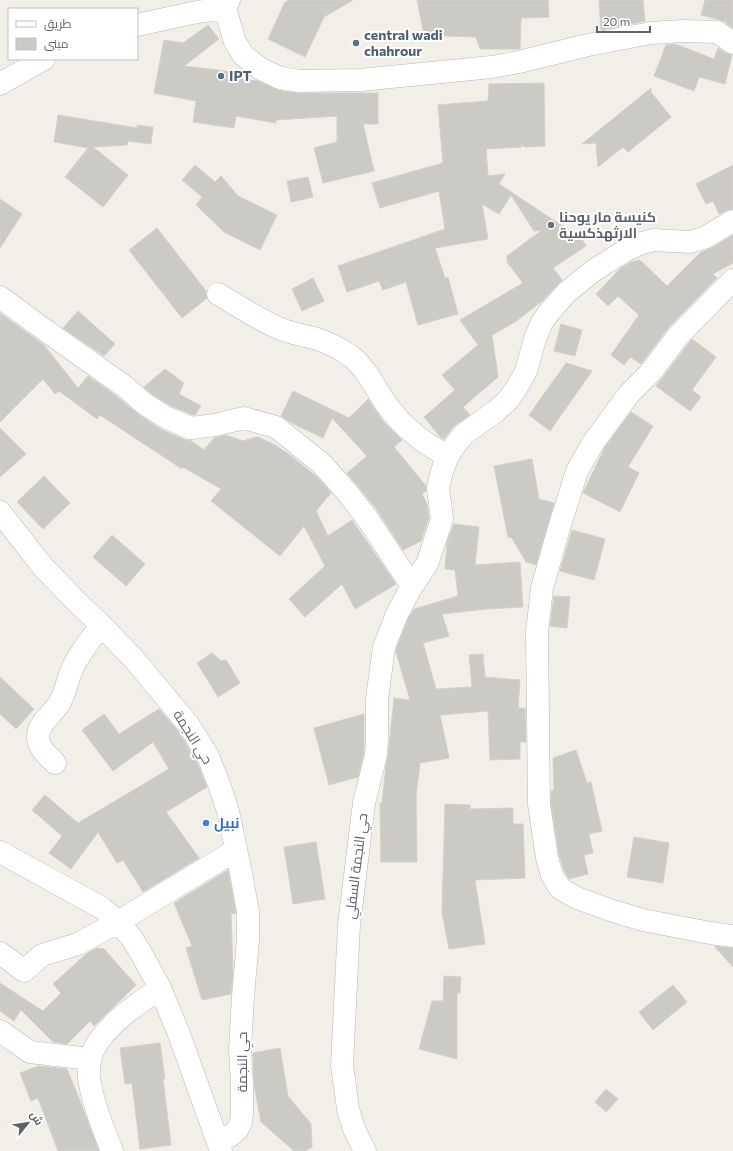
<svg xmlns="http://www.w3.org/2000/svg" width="733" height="1151" viewBox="0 0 733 1151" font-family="Commissioner,Cairo,sans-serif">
	<rect width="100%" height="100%" fill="#f1efe8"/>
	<path fill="#cccac5" stroke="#d6d1c6" d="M289 0H353L324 17 305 57 268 39 285 2Z
		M417 0H548L549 17 521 18 520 49H480L476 37 424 35Z
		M599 0H643L645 21 601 30Z
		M705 0H733V28L726 23 727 22 701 15Z
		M208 25 219 39 184 66 241 73V79L258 81 278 90 298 93H378V124H363L374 171 323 183 314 148 337 142V116L276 120V123L236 116 234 128 193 122 196 101 154 93 164 40 183 43Z
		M675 44 714 59 718 48 726 53 732 55 725 84 699 77 694 91 654 76 666 45Z
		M544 83 545 146 525 147 520 144 522 147 486 149 488 176 505 174 499 184 582 239 586 246 553 268 562 280 541 302 515 322 492 335 498 377 463 407 470 415 454 426 444 439 441 438 424 417 455 390 442 375 478 345 460 320 523 283 507 262V256L542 230 534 231 511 195 499 214 482 204 488 239 435 248 445 278 448 277 458 314 418 325 406 282 383 290 379 281 347 292 338 266 445 229 439 191 380 208 372 183 443 163 438 105 488 101 489 84Z
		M651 88V92L671 117 628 152 623 147 598 167 596 143 582 144Z
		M58 115 137 128V125L153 127 151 144 128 141 127 145 93 147 128 175 103 207 65 177 88 148 54 142Z
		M195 165 215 182 221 176 238 196 277 215 260 250 224 232 196 205 202 197 182 180Z
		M733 165V209L727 210 719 214 713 201 706 204 696 184Z
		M308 177 313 197 291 202 287 181Z
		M0 199 22 214 0 248Z
		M157 228 206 291V294L207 298 182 318 129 250Z
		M733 235V263L713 274 717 278 669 327 641 364 630 357 624 365 611 355 639 315 618 296 608 306 596 294 621 268 631 262 640 260 667 286 701 252 710 249Z
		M313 278 324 301 302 311 292 289Z
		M78 311 115 344 104 356 63 328Z
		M0 313 44 345 78 388 88 376 116 396 138 414 160 429 186 440H190L204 450 214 438 226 435 243 441 256 437H258L275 445 290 455 317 477 331 493 316 511 328 536 352 520 396 584 355 609 342 584 305 617 289 599 325 566 304 526 280 556 211 501 221 489 183 467 182 469 100 415 97 419 59 391 55 394 43 379 0 422Z
		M561 324 582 330 575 356 554 351Z
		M692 339 716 357 692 390 701 397 690 411 656 386Z
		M566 363 592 371 550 431 529 415Z
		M165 369 184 383 179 394 201 406 195 415H193L173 407 152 394 144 387Z
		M293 391 349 418 368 399 382 420 402 440 394 447 426 486V491L422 494 427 504 429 518 421 541 403 550 377 510 347 473 367 456 332 418 323 438 290 422 281 416Z
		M631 412 653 426 628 467 639 473 620 512 583 493 605 447Z
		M0 428 26 454 0 477Z
		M532 459 539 499 554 503 536 565 526 562 512 538 508 537 494 466Z
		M44 476 70 503 43 529 17 502Z
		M454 524 479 527 475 565 520 562 523 607 487 609 442 614 449 636 423 643 436 689 472 687 469 655 483 654 485 677 520 680 518 708H525L526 742H520V759L490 760 488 711 440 715 449 758 420 763 416 796 417 862H381L380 803H382L386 766 388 756 394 698 410 700 396 652V650L408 619 414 609 458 596 455 570 445 569 447 542Z
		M572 530 605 539 594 580 560 571Z
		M112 535 145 564 126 586 93 557Z
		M554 596 570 597 567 628 550 626Z
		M212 653 221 661 226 660 240 683 218 697 197 663Z
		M0 677 34 709 16 729 0 714Z
		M159 709 178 731 197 762 207 787 166 812 199 858 143 892 123 860 117 863 98 832 71 869 49 853 62 836 32 810 45 795 78 823 169 769 153 742 113 771 82 730 104 714 119 734Z
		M364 714V753L358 777 329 785 314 728Z
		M576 750 587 783 591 782 602 831 589 834 593 853 584 855 588 874 569 879 564 870 559 855 551 803V791L554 790 553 758Z
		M445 804 470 805V809L513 808V824H523L525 878 475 880 485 944 449 949 442 912Z
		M634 837 669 843 663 883 627 877Z
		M316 842 325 899 293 904 284 847Z
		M228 870 236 913 231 914 233 972 231 994 202 1000 186 948 192 946 174 903Z
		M714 946 733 948V967Z
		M97 948 104 949 136 985 94 1026 90 1021 67 1044 53 1042 21 1010 14 1021 0 1011V983L43 1011 61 993 53 984 86 954Z
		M444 976 461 977 460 993H457V1059L419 1049 432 1001H443Z
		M673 985 687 1002 653 1030 639 1012Z
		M160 1043 165 1079H163L171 1145 140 1149 132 1083 125 1084 120 1048Z
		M280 1048 288 1096 311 1124 312 1147 305 1151H294L261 1122 254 1085 253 1053Z
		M39 1066 67 1069 80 1101 99 1151H58L38 1098 31 1101 20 1073Z
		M606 1089 618 1099 606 1112 595 1102Z"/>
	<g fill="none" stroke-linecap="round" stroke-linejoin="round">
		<defs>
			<path id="minor" d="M229 0 225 8 235 42 244 56 261 69 280 78 300 81 360 80 492 67 519 62 588 45 651 33 684 31 717 32 733 43
				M137 25 197 12 225 8
				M0 84 44 59
				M733 280 678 336 650 373 629 394 593 443 577 471 559 528 542 588 537 632 539 804 547 858 552 875 556 882 561 889 577 898 613 911 643 920 710 933 733 936
				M218 294C237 305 256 318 276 327 289 333 301 335 314 338 327 342 341 349 352 357 367 369 375 388 386 404 402 426 424 444 448 456
				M0 297 38 325 124 386 145 404 167 418 191 428 215 425 244 418 276 427 321 463 346 491 367 518 412 586 427 564 442 519 438 488 442 471 448 456 455 445 464 434 496 411 508 400 516 389 526 371 535 339 542 322 551 310 567 292 593 271 628 249 642 243 654 240 690 242 704 238 733 221
				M0 512 43 567 79 604 101 625 133 658 188 724 208 756 220 787 228 811 241 873 248 912V940L243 996 240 1051 242 1083V1113L241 1122 237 1130 230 1136 217 1139
				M55 763C47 755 37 747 38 735 40 721 54 713 60 702 66 691 68 677 74 665 81 651 92 638 101 625
				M0 852 102 908 118 922 131 937 141 953 160 988 179 1034 221 1151
				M0 953 24 971 42 955 78 944 118 922 236 850
				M0 1031 30 1052 90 1059
				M112 1151C103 1129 92 1101 89 1078 88 1066 91 1052 98 1042 113 1020 138 1004 160 988
				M365 1151 354 1129 348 1109 342 1065 349 925 364 803 376 755 377 738V699L384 647 397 614 412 586"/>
		</defs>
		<use href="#minor" stroke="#b5b8bc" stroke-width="23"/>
		<use href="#minor" stroke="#fff" stroke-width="22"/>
	</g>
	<g fill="#5c6f8a" stroke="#fff" stroke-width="1.5">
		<circle cx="356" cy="43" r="4"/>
		<circle cx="221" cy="76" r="4"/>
	</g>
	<circle fill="#6b7280" stroke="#fff" stroke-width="1.5" cx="551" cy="225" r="4"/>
	<circle fill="#3f7fe0" stroke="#fff" stroke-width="1.5" cx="206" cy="823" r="4"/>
	<g text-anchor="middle" stroke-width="4" stroke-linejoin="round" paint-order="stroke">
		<g font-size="14" font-weight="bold" fill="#4e5e75" stroke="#fff" text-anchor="start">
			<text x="364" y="40">central wadi<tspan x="364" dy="16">chahrour</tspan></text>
			<text x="229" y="81">IPT</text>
		</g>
		<g font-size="14" font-weight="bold" fill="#5b616d" stroke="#fff" text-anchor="start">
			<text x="559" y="222">كنيسة مار يوحنا<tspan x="559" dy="16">الارثهذكسية</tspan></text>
		</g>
		<g font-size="14" fill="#5f6368" stroke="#fff">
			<text transform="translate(193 737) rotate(58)" y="5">حي النجمة</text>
			<text transform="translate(356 866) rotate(-83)" y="5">حي النجمة السفلي</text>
			<text transform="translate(242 1062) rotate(-90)" y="5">حي النجمة</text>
		</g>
		<g font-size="14" font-weight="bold" fill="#366cbe" stroke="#fff" text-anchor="start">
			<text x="214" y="828">نبيل</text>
		</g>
	</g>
	<rect x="8" y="8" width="130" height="52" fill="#ffffff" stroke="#bfc1c3"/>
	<rect x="16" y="21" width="20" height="6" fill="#ffffff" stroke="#bfc1c3"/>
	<text x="44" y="28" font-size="12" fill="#5f6368">طريق</text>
	<rect x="16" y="38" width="20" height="12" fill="#cccac5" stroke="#bfc1c3"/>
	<text x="44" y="48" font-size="12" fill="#5f6368">مبنى</text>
	<g transform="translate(28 1123) rotate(60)" stroke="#ffffff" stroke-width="3" paint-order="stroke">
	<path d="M0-3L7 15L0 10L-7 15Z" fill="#5f6368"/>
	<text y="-6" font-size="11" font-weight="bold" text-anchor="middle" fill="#5f6368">ش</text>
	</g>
	<path d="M597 26v6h53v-6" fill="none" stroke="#5f6368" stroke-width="2"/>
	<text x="603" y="26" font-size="12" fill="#5f6368" stroke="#ffffff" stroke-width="3" paint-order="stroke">20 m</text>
</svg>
